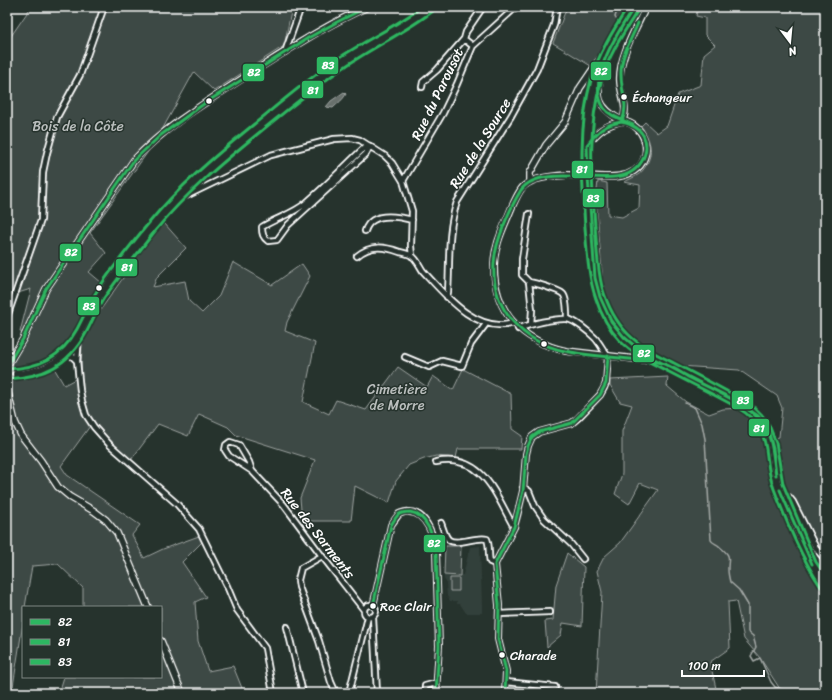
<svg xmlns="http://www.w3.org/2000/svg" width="832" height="700" viewBox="0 0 832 700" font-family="Sriracha,sans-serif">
	<rect width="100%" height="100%" fill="#26332d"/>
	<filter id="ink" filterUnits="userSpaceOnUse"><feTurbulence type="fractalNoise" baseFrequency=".025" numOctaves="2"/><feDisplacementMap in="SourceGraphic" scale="8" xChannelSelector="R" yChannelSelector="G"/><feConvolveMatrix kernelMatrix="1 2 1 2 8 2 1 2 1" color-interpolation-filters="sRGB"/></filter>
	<g filter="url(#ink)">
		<path fill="#333f3a" d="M480 546 482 605V613H466L460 604H457V601H450L447 596 446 582 444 579V575H463L470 547Z"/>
		<path fill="#3e4944" stroke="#9ea4a2" d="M31 7H292L284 46 214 91 194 72 157 139 90 233 106 253 89 272 102 283C91 304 72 349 52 361 41 369 21 370 7 370L29 334 20 332 31 289 18 293 7 294V42Z
			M567 7H624L609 40 591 66 553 43Z
			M698 7H825V693H781L780 689 760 658 744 639 736 601 728 602 730 648 710 662 717 693H596L602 592 597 571 604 557 620 543 658 490 640 483 629 504 615 494 622 474V431L632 405 620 402 610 385V380L668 377 667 386 686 402 709 414 723 409 741 408 755 419 768 440 779 437 782 408 777 396 739 370 680 366 641 345 625 330 608 306 603 284 596 199 598 181 607 183 608 215 622 217 639 208 640 185 624 182C630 179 640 175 643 170 655 155 651 140 641 126L645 122 657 133 667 126 678 94 701 85 704 54 715 45 705 35V18L696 16Z
			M164 223 186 248 157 277 153 287 185 281 189 301 202 313 219 296 233 262 272 285 302 264 310 276 287 322 285 331 315 343 303 402 329 414 336 400 366 410 398 367 427 387 433 376 453 390 463 369 511 394 512 429 522 436 521 449H458L456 458 436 456 424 459 409 465 396 481 389 503 355 486 351 521H302L300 498 315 460 236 435 228 427 199 414 188 436 158 424 131 460 90 426 61 466 67 475 140 525 132 535 144 558 163 549 199 536 203 541 182 562 206 597 195 602 198 641 208 671 233 666 244 693H59L64 677H161V607H83V588L58 564 32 566 25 607H23V623L12 693H7V381L33 376 54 368 64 385 81 376 82 339 97 315 137 258Z
			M445 546H461L460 576 444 575Z
			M567 553 584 567 582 626 563 623 561 635 547 647 545 621 553 620 556 585Z
			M450 578H459V591H450Z"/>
		<path fill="#67706c" stroke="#a4a9a7" d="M344 92 346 94C343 100 338 103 333 108L326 107 331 101Z"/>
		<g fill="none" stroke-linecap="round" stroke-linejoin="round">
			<path stroke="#a4a9a7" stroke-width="1.5" d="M616 19 615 17 618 7
				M685 403 695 408 702 424 705 439 711 540C713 544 717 543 720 547 732 557 728 557 728 569 728 573 729 578 730 582L739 590 748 605V632L753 636 756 647 751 656 754 661 760 658 771 682 775 687 793 693"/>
			<path stroke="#3c4742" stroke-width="6" stroke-dasharray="6 3" stroke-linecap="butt" d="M7 374H16"/>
			<defs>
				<path id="minor" d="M473 46 464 39 466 32 483 7
					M285 52 301 7
					M422 87 423 82 437 70 464 39
					M370 146 366 154 288 225 277 240 268 241C263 237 262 234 262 227 276 218 293 214 306 203 326 186 344 167 363 149Z
					M403 181 443 113 457 84 473 46 516 7
					M176 201 271 155 334 139 352 138 360 140 385 156 392 163 403 181 412 211 411 246 412 256
					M529 214 522 259V275L529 282 532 310 531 324
					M365 231C371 211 397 216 412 220
					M357 256C371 244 385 247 400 252 404 253 409 254 412 256 417 259 420 267 423 271 445 295 477 335 514 323
					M529 282C535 283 559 290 563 294 567 298 567 314 567 319
					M447 297 448 292C450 262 447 231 457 202L511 116 537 69 554 25 557 7
					M7 317 41 220 43 172 47 153 57 117 80 75 104 7
					M79 336 77 361 80 391 82 401 86 415 94 427 110 445 176 503 199 529 227 586 237 610 265 648 273 693
					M65 355H71L77 361
					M405 357 429 367 442 361 462 366 471 344 486 324
					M436 462C483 453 495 494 514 527
					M252 471 249 462 239 445 230 442 226 445 225 450 229 456 252 471 284 505 322 556 364 610
					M523 487 529 491 535 506 544 519 571 544 583 559
					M781 494 789 497 793 502 817 550 825 559
					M441 523C443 528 445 537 449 540 457 546 476 536 487 539 490 546 488 554 490 562L495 564
					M322 556 301 568 298 580 299 587 319 641 331 682 336 693
					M364 611a6 6 0 1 1 12 0a6 6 0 1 1-12 0Z
					M373 606 391 525 399 514C402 513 406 511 409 512 427 512 434 538 436 552L439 646 436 693
					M499 614 550 612
					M373 617 377 693
					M287 627 303 693
					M506 682 555 687
					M349 693 368 617
					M425 693V686L436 683
					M505 693 506 671 498 639 499 605 495 564 514 527 517 516 523 491 526 454 528 446 532 437 539 432 572 423 578 418 600 395 604 388 606 383 608 356C603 351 600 343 595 338 590 333 575 320 567 319 555 318 530 324 518 329"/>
				<path id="tertiary" d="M602 68C597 96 594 105 622 121
					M622 121C629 109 621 96 620 82 618 58 636 28 646 7
					M587 145C598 131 604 126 622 121 646 124 655 157 634 171 625 177 614 177 604 177
					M568 175C555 176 533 177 524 186 517 192 511 210 507 219 501 233 494 249 494 266 494 313 522 341 566 351L661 362
					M530 182V173L546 145 565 122 580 88 608 47
					M7 366 23 339 46 289 134 160C168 124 210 100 251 73 290 49 326 25 367 7
					M7 389 15 422 21 435 41 461 58 487 70 497 94 511 106 520 117 533 148 607
					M161 641 182 693"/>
				<path id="secondary" d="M634 7C619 30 605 53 596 80 579 136 590 206 593 264 597 295 608 327 634 346 649 357 666 364 682 373 705 384 727 396 749 409 778 433 769 454 778 486L812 564 825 584
					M16 374C74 370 76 331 103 292 118 270 135 248 152 227 184 187 225 154 264 122 293 99 322 75 353 55 379 38 406 26 430 7"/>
			</defs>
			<use href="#minor" stroke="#fff" stroke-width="8"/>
			<use href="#tertiary" stroke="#fff" stroke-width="8"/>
			<use href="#secondary" stroke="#fff" stroke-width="9"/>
			<use href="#minor" stroke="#26332d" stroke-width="4.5"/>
			<use href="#tertiary" stroke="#26332d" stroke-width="5.5"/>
			<use href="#secondary" stroke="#26332d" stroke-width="6"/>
			<defs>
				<path id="tertiary-bridge" d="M568 175 604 177"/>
			</defs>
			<use href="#tertiary-bridge" stroke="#fff" stroke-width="8" stroke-linecap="butt"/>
			<use href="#tertiary-bridge" stroke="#26332d" stroke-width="5.5"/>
			<defs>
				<path id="bus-1" d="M622 121C629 105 621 92 621 75 620 57 631 40 638 23
					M622 122C625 123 628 123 631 125 655 135 648 167 625 175 614 179 600 177 588 177L587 145C598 131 605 124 622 122Z
					M633 125C624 120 610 117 604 108 585 80 619 31 634 7
					M588 177 595 278 600 297 611 321 624 337 643 353 741 404 758 416 762 421 769 434 773 449 776 475
					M588 177C569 176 534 172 521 190 510 208 495 242 494 263 491 309 522 342 565 351 589 356 614 357 637 360 645 361 654 361 661 363 670 365 680 372 688 377 709 388 748 403 762 423 773 437 773 457 776 475
					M7 366 23 339 46 289 134 160 161 135 205 103 308 38 337 22 367 7
					M780 490 812 564
					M780 490 812 564
					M373 606 391 525C393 522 396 517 398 515 402 512 406 512 410 512 428 515 433 537 436 552L439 646 436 693
					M505 693 506 671 498 639 499 605 495 564 514 527 523 491 526 454 528 446 532 437 539 432 572 423 600 395 606 383 608 356"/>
				<path id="bus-2" d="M628 7C614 29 598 54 591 80 578 128 582 178 585 227 587 252 588 276 596 299 601 315 609 329 620 341 633 355 652 363 669 372 692 384 715 395 738 408 776 430 761 457 774 489 787 523 801 557 821 587
					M7 379C43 377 68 366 86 333 92 322 97 309 104 298 120 275 138 253 155 231 186 193 223 162 260 132 288 109 316 86 346 66 375 46 406 32 433 11"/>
				<path id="bus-3" d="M638 10C624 32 608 56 601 82 587 129 592 179 595 226 597 247 597 267 602 287 607 304 615 321 628 334 641 347 658 355 674 363 697 375 720 387 743 400L752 405 762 415 769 425 776 443 783 484 816 562 825 575
					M7 369C39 368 61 358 77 329 83 318 88 306 95 294 110 270 129 247 148 224 178 187 216 155 253 125 281 102 309 78 339 58 366 40 396 26 422 7"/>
			</defs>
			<use href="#bus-1" stroke="#26332d" stroke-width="6"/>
			<use href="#bus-2" stroke="#26332d" stroke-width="6"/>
			<use href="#bus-3" stroke="#26332d" stroke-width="6"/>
			<use href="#bus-1" stroke="#2db761" stroke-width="3"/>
			<use href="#bus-2" stroke="#2db761" stroke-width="3"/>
			<use href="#bus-3" stroke="#2db761" stroke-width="3"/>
		</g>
	</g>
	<g fill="#fff" stroke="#26332d" stroke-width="1.5">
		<circle cx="624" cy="97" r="3.5"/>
		<circle cx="209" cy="101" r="3.5"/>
		<circle cx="99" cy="288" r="3.5"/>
		<circle cx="544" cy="344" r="3.5"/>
		<circle cx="373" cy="606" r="3.5"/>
		<circle cx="502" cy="655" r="3.5"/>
	</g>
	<g text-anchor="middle" stroke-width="3" stroke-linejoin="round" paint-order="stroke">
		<g font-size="13" fill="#fff" stroke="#26332d" text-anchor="start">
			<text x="632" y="102">Échangeur</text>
			<text x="380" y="611">Roc Clair</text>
			<text x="510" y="660">Charade</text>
		</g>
		<g font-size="14" fill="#fff" stroke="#26332d">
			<text transform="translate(437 94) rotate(-64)" y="5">Rue du Parousot</text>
			<text transform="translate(480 143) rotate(-58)" y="5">Rue de la Source</text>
			<text transform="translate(318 533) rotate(52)" y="5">Rue des Sarments</text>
		</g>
		<g font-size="14" fill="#bbbfbe" stroke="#26332d">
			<text x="78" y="131">Bois de la Côte</text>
			<text x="397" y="394">Cimetière<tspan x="397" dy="16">de Morre</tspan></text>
		</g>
	</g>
	<g stroke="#26332d" stroke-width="1.5">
		<rect x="316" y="56" width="23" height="19" rx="4" fill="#2db761"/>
		<rect x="590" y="61" width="22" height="20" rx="4" fill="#2db761"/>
		<rect x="242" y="63" width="23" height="19" rx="4" fill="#2db761"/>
		<rect x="301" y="80" width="23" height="19" rx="4" fill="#2db761"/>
		<rect x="571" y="160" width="23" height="19" rx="4" fill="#2db761"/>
		<rect x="582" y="188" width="23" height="20" rx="4" fill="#2db761"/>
		<rect x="59" y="243" width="23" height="19" rx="4" fill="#2db761"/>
		<rect x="115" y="258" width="23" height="19" rx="4" fill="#2db761"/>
		<rect x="77" y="296" width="23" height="20" rx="4" fill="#2db761"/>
		<rect x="632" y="344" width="23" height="19" rx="4" fill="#2db761"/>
		<rect x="731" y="390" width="23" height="20" rx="4" fill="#2db761"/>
		<rect x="748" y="418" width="22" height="19" rx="4" fill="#2db761"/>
		<rect x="423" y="534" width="23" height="19" rx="4" fill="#2db761"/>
	</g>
	<g font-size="11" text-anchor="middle" font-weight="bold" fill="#fff">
		<text x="328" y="69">83</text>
		<text x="601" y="75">82</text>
		<text x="254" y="76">82</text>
		<text x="313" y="94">81</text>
		<text x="582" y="173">81</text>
		<text x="593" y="202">83</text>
		<text x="71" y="256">82</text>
		<text x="127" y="271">81</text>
		<text x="89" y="310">83</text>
		<text x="644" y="357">82</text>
		<text x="743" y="404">83</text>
		<text x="759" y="432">81</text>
		<text x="434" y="547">82</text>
	</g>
	<rect width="832" height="700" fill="none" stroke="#26332d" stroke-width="24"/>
	<rect x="12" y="12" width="808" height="676" fill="none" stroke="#fff" stroke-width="1.5" filter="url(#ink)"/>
	<rect x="22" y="606" width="140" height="72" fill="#26332d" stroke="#7d8581"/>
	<rect x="30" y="619" width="20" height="6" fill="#2db761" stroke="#7d8581"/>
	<text x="58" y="626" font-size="12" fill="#ffffff">82</text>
	<rect x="30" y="639" width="20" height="6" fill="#2db761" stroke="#7d8581"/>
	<text x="58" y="646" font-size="12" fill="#ffffff">81</text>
	<rect x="30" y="659" width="20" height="6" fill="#2db761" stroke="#7d8581"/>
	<text x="58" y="666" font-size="12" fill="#ffffff">83</text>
	<g transform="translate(790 42) rotate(164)" stroke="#26332d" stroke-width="3" paint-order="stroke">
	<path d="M0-3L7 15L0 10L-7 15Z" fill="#ffffff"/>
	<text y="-6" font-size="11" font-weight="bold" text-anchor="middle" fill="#ffffff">N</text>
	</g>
	<path d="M682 670v6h82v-6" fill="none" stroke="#ffffff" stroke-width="2"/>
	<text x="688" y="670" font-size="12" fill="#ffffff" stroke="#26332d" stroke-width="3" paint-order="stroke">100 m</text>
</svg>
